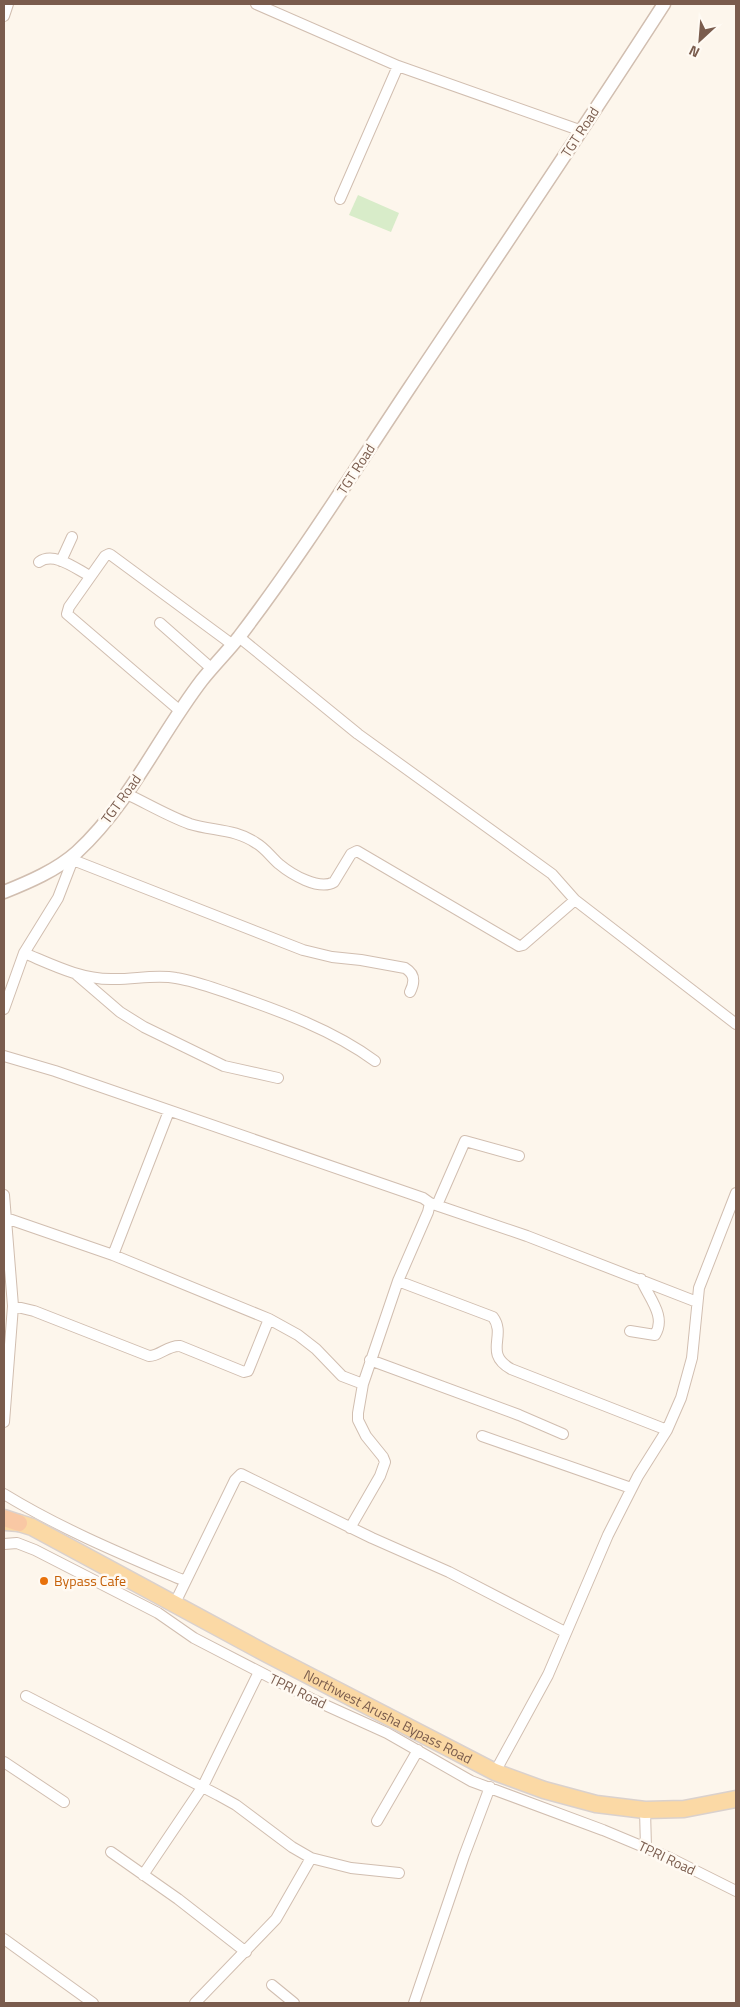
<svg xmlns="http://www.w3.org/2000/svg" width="740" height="2007" viewBox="0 0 740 2007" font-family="'Titillium Web',sans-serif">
	<rect width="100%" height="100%" fill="#fdf6ec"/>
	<path fill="#d8ecc9" d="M358 195 399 213 391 232 349 215Z"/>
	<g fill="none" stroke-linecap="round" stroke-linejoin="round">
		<defs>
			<path id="minor" d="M256 4 398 66 582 131
				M4 16 8 4
				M340 199 398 66
				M61 561 72 537
				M39 562C54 551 76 569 90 576
				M160 623 211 668
				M239 637 358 734 552 874 575 900 736 1024
				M179 710 67 614 69 607 105 556 109 554 111 555 233 645
				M127 794C148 804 168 816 190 824 213 831 236 829 256 843 265 848 271 857 279 864 291 874 319 891 334 882L351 854 357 851 519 946 523 945 575 900
				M73 860 303 950 332 957 361 960 405 968C415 974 415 982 410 992
				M24 953C53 965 80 979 111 979 132 980 155 974 176 978 195 981 213 988 231 994 280 1011 333 1030 375 1061
				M77 975 120 1012 144 1027 224 1066 278 1078
				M4 1009 24 953 58 898 75 854
				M4 1056 55 1071 423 1198 430 1203 428 1212 398 1281 363 1384 358 1413V1420L366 1436 383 1457 385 1462 380 1476 350 1528
				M4 1195 13 1306 4 1422
				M430 1203 527 1236 697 1302
				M437 1205 465 1141 519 1156
				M6 1218 113 1255 269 1319 298 1335 316 1349 342 1376 363 1384
				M113 1255 169 1111
				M398 1281 493 1317C507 1336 483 1353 511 1369L667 1430
				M13 1306 34 1311 149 1356C160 1356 168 1345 180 1346L244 1372 248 1371 269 1319
				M630 1331 655 1335C667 1316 648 1297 641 1279
				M370 1360 519 1415 563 1434
				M482 1436 631 1488
				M4 1494C61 1529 124 1555 185 1581
				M4 1544 17 1543 35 1550 158 1613 194 1638 314 1700 387 1733 471 1781 603 1830 670 1858 736 1891
				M174 1605 235 1480 241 1474 372 1538 449 1572 565 1632
				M26 1696 218 1795 236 1805 292 1847 311 1858 351 1868 399 1873
				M4 1762 64 1802
				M495 1772 548 1675 608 1535 638 1476 667 1430 681 1398 692 1358 699 1288 736 1193
				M645 1810 646 1848
				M377 1821 418 1750
				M111 1852 178 1899 246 1952
				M143 1875 203 1786 259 1672
				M4 1939 93 2003
				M272 1985 294 2003
				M195 2003 276 1919 311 1858
				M414 2003 464 1856 490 1787"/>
			<path id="tertiary" d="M4 892C29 882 57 870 77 852 130 803 159 736 202 680 214 665 227 652 239 637 300 557 354 471 410 387 495 260 581 133 664 4"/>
			<g id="primary">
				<path id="s1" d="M6 1522 19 1523 32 1527 267 1654 495 1772 544 1790 596 1804 645 1810 684 1809 736 1799"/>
			</g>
			<path id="trunk" d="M4 1518 19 1523"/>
		</defs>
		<use href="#minor" stroke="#d1beb0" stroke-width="12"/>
		<use href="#tertiary" stroke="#d1beb0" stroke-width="15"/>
		<use href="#primary" stroke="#dad1cd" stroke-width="19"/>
		<use href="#trunk" stroke="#dad1cd" stroke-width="19"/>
		<use href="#minor" stroke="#fff" stroke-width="10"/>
		<use href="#tertiary" stroke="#fff" stroke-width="12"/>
		<use href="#primary" stroke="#fbd9a5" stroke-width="16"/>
		<use href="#trunk" stroke="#f9c8a4" stroke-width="16"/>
	</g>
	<circle fill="#e8710a" stroke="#fffaf3" stroke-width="2" cx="44" cy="1581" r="5"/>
	<g text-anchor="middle" stroke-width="5" stroke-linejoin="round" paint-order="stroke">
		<g font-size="14" fill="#7a5c4d" stroke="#fffaf3">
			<text transform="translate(580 132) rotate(-57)" y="5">TGT Road</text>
			<text transform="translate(356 469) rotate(-57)" y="5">TGT Road</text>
			<text transform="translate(121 799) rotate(-54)" y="5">TGT Road</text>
			<text transform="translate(298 1691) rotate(26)" y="5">TPRI Road</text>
			<text dy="5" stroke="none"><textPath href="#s1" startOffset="430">Northwest Arusha Bypass Road</textPath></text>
			<text transform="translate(667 1858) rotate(25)" y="5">TPRI Road</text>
		</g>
		<g font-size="14" fill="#c56008" stroke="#fffaf3" text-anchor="start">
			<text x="54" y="1586">Bypass Cafe</text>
		</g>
	</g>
	<rect width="740" height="2007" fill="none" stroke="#7a5c4d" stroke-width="10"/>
	<g transform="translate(700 40) rotate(206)" stroke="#fffaf3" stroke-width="4" paint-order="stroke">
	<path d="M0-4L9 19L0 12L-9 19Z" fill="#7a5c4d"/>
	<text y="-8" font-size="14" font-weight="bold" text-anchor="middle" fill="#7a5c4d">N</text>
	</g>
</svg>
